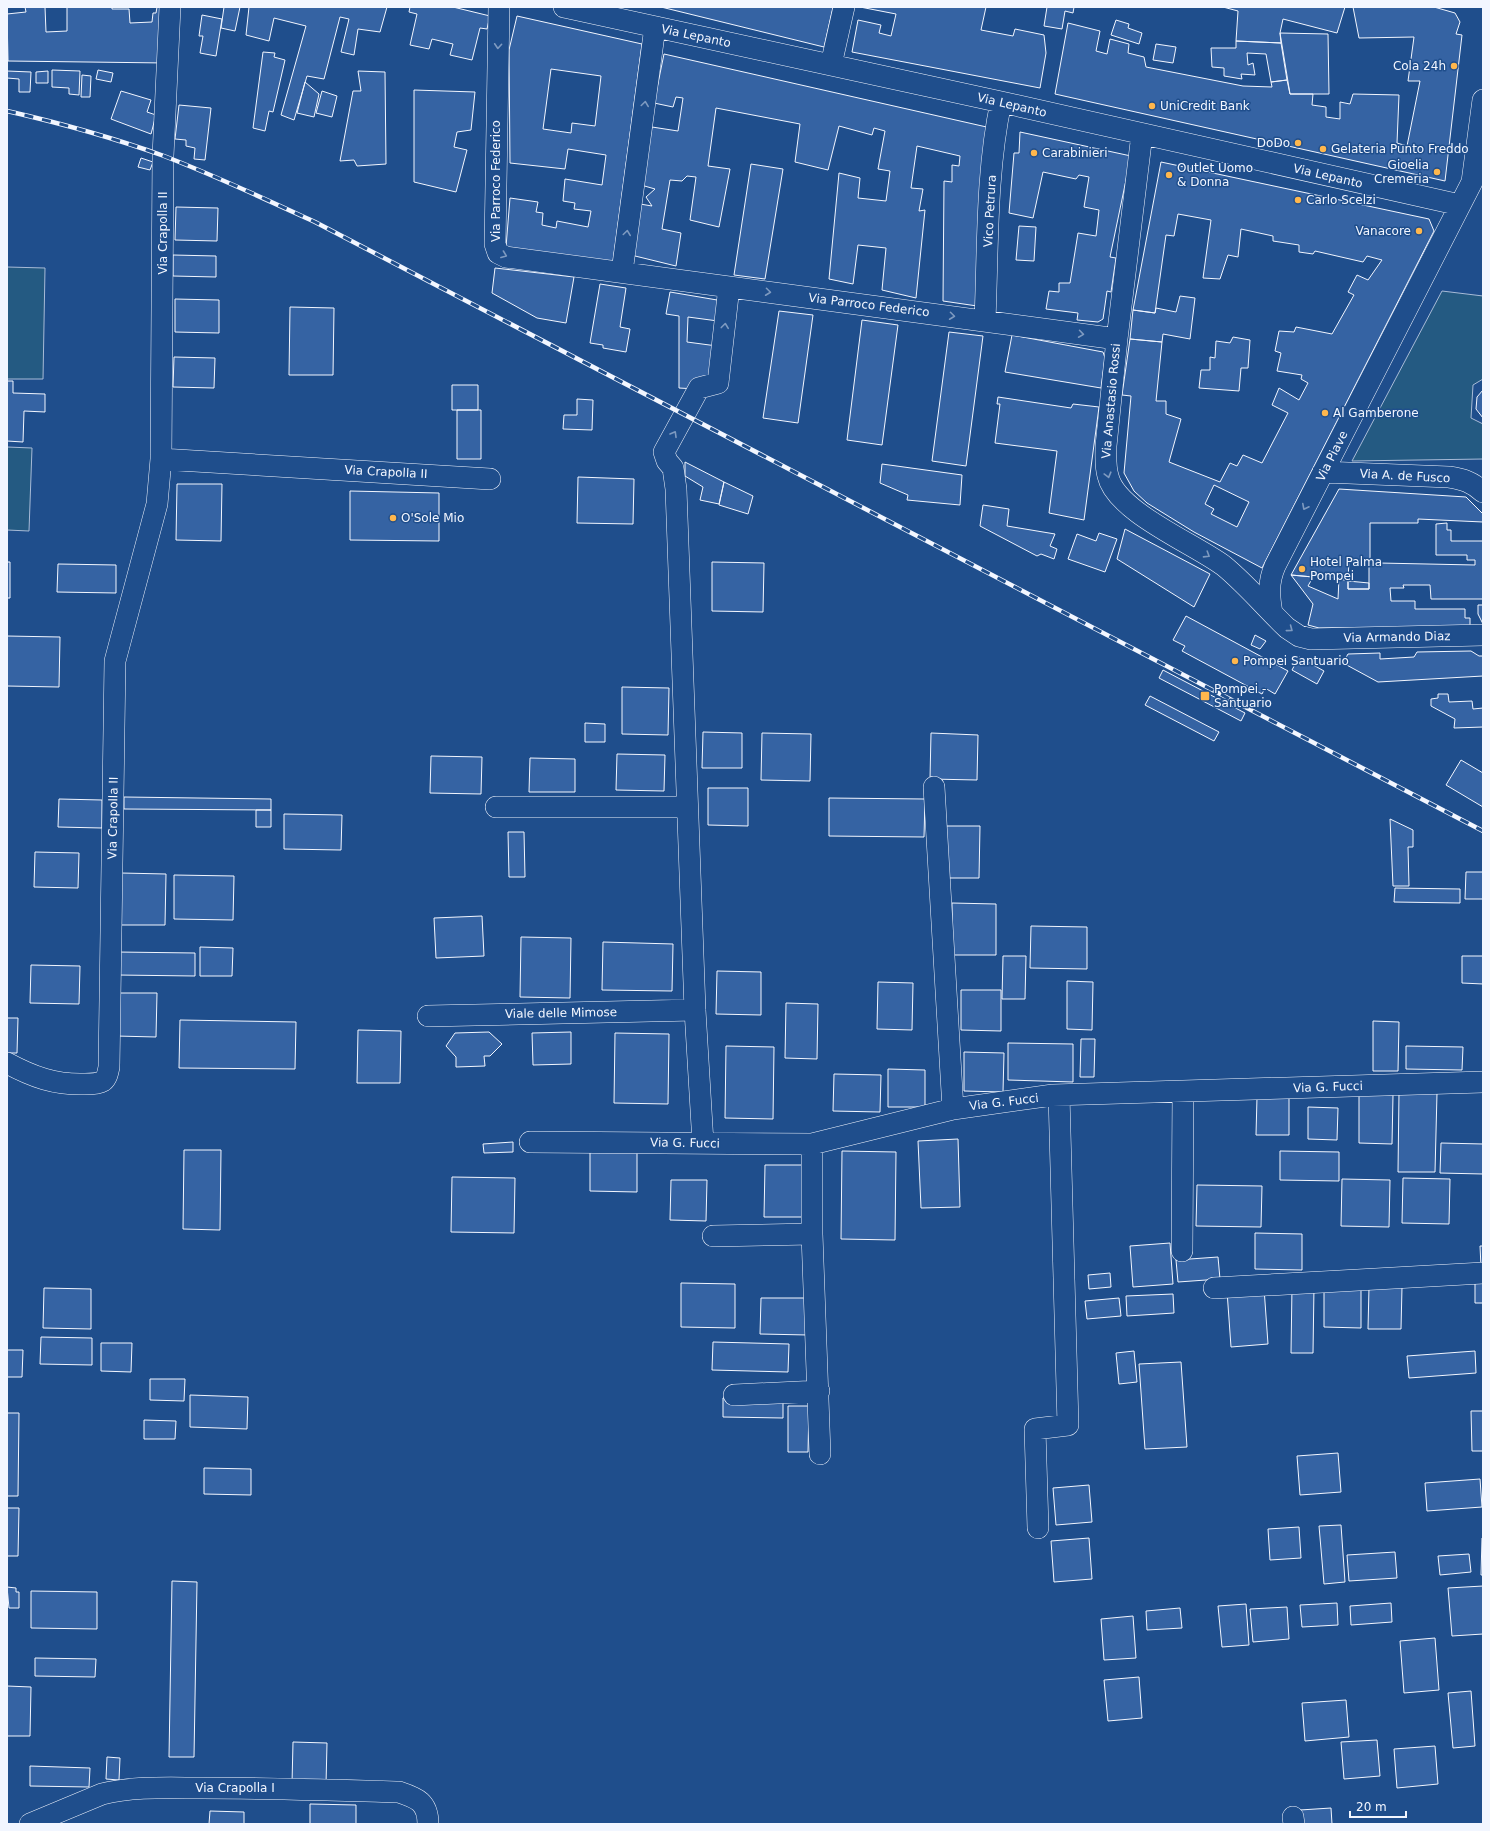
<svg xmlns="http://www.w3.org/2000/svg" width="1490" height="1831" viewBox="0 0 1490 1831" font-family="'DejaVu Sans',sans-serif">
	<rect width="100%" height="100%" fill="#1f4e8c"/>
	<path fill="#245a82" stroke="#a8bbd7" d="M7 267 45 268 43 379H7Z
		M1442 291 1483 296V379L1473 385 1471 418 1483 424V459L1352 461Z
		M7 447 32 448 29 531 7 530Z"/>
	<path fill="#3563a3" stroke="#f2f6ff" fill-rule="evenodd" d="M25 7H45L46 32 67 31V7H112V9H129L130 23 152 22 153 13H156L157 7H166V63L8 61 7 14 26 12Z
		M224 7H240L235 31 221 28Z
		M249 7H387L380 32 358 29 354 55 341 52 349 19 340 17 324 79 307 76 294 120 281 115 306 26 274 18 269 41 246 35Z
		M410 7H453L490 16 487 29 480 28 472 60 450 55 453 44 432 39 429 49 410 45 417 14 409 12Z
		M661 7H833L824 47Z
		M860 7H986L981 30 1013 36 1015 29 1044 35 1046 53 1040 88 852 52 858 20 881 25 879 33 891 36 896 14Z
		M1047 7H1074L1073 13 1065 11 1062 29 1044 26Z
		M1223 7H1345L1337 33 1283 19 1280 33 1281 43 1236 41 1238 11Z
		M1353 7H1434L1455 13 1460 22 1456 34 1462 35 1445 181 1055 94 1068 23 1100 31 1096 51 1107 54 1110 39 1129 44 1128 53 1144 57 1146 67 1243 86 1272 87 1271 82 1287 80 1290 94H1313L1312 105 1326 107V117L1340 119V102L1350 104 1353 94 1399 95 1397 143 1407 146 1420 81H1408L1414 37 1359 38Z
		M202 15 222 19 216 56 200 53 203 36H199Z
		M517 16 642 44 613 262 506 247 510 198 538 202 536 212 543 213 542 225 556 228 557 221 588 227 591 211 574 209 575 203 563 201 565 179 602 185 606 155 568 149 565 169 510 163 509 50ZM551 69 601 76 595 126 572 123 571 133 543 129Z
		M1116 20 1129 24 1128 28 1142 33 1139 44 1111 35Z
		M1280 33 1328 34 1329 94H1290Z
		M1236 41 1281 43 1287 80 1271 82 1266 54 1247 53 1248 65 1253 63 1255 75 1241 74 1242 79 1224 76V68L1212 67 1211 48H1236Z
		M1156 44 1176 47 1173 63 1153 60Z
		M263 52 275 53 274 57 285 60 273 112 269 111 265 131 253 128Z
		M664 54 991 128 984 307 943 301 944 181 952 182V165L959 166 960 156 917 146 911 188 923 189 919 211 925 210 916 298 882 290 886 248 858 245 853 284 829 279 839 173 860 178 858 198 886 201 890 171 878 169 885 131 874 128 872 135 839 126 828 170 795 162 800 124 716 108 708 166 730 169 719 227 690 220 696 177 687 176 682 181 670 180 662 229 681 233 676 266 631 255 640 204 652 206 646 197 655 189 641 185 652 127 678 131 683 98 676 97 673 107 654 103Z
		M52 70 80 71 79 95 69 94V88L52 87Z
		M98 70 113 73 111 82 96 79Z
		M7 71 31 72 30 92H19V79L7 78Z
		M48 71V83H36V72Z
		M358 71 385 72 386 164 357 166 354 160 340 161 353 91H361Z
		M82 75 91 76 90 97H81Z
		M305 82 319 94 314 117 297 113Z
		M414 90 475 92 471 130 457 132 454 147 467 150 456 192 414 182Z
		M121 91 151 100 147 112 156 115 151 134 111 119Z
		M322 91 337 96 332 117 316 113Z
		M179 105 211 108 205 160 194 159 195 148 186 146V140L175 139Z
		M1020 132 1131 156 1110 257 1116 258 1111 292 1107 291 1103 319 1098 322 1077 320 1078 313 1046 309 1049 291 1059 292V283H1070L1078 233 1096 236 1099 210 1084 207 1089 177 1079 175 1076 179 1043 172 1033 218 1009 213 1014 153H1019Z
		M141 158 153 162 150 170 138 167Z
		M1161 162 1429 219 1434 231 1262 568 1194 532 1147 503 1134 491 1124 473 1131 396 1122 395 1130 339 1162 342 1156 401H1166V414L1181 419 1169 462 1220 482 1230 463 1237 466 1243 455 1262 463 1288 413 1272 405 1279 388 1299 400 1308 383 1301 379 1302 375 1277 371 1281 353 1275 351 1279 331 1294 332 1296 327 1332 334 1354 295 1348 292 1357 275 1368 280 1382 260 1367 256 1363 262 1315 251 1313 254 1299 252V245L1273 241V236L1241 229 1238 257 1228 255 1220 279 1203 278 1211 220 1178 214 1174 236 1166 235 1155 313 1133 310ZM1214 485 1249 502 1237 527 1211 514 1214 509 1205 504Z
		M751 164 783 169 765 279 734 275Z
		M176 207 218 208 217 241 175 240Z
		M1019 226 1036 227 1034 261 1016 260Z
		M173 255 216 256V277L173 276Z
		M495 268 574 277 566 323 537 318 492 293Z
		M600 284 626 288 620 327 630 329 626 352 603 348V345L590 343Z
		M670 292 723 301 718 321 688 317 687 342 717 346 715 381 696 389 679 388V316L666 314Z
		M1180 296 1195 298 1190 339 1163 334 1162 342 1130 339 1133 310 1155 313 1156 308 1176 312Z
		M175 299 219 300V333L175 332Z
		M290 307 334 308 333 375H289Z
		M779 311 813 315 798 423 763 418Z
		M862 320 898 325 882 445 847 440Z
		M949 332 983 336 966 466 932 461Z
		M1012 335 1103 352 1105 358 1101 388 1005 372Z
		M1233 337 1250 340 1248 368H1241L1239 391 1199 388 1201 370H1210V357L1215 358 1216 341 1230 343Z
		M174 357 215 358 214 388 173 387Z
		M7 381H13V393L45 394V412L24 411 23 442 7 441Z
		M452 385H478V410H452Z
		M1483 390V418L1476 409 1477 397Z
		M998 397 1071 408 1073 404 1099 407 1084 520 1049 513 1057 451 995 443 1000 404H997Z
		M577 399 593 400 592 430 563 429 564 415H577Z
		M457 410H481V459H457Z
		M685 462 724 482 719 504 700 500 703 487 685 476Z
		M882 464 962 475 960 505 907 500 908 495 880 483Z
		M578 477 634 479 633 524 577 523Z
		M724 482 753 496 748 514 719 505Z
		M177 484H222L221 541 176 540Z
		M1339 489 1466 497 1483 514V522L1418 519V523H1370V561L1349 560 1348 581 1315 573 1313 577 1291 575Z
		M350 491 439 493V541L350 540Z
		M983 505 1009 509 1007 526 1055 534 1050 546 1057 549 1054 559 1041 554 1037 556 980 526Z
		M1447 523V530H1451V541H1483V599H1431L1430 585H1403L1404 588H1390L1391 601H1415V609H1465V618H1470V627L1319 628 1308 625 1313 604 1291 575 1313 577 1308 586 1338 599 1339 578 1348 581V589H1369V565H1379V563L1475 565V560H1467V555H1436V524Z
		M1125 529 1210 574 1194 607 1117 559Z
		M1099 533 1117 539 1105 572 1068 559 1077 534 1096 541Z
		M7 562H10V598H7Z
		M712 562 764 563 763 612 712 611Z
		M58 564 116 565V593L57 592Z
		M1348 581 1369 583V589H1348Z
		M1478 605H1483V624L1478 614Z
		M1186 616 1288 671 1275 694 1265 688 1262 694 1182 651 1185 646 1173 640Z
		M1255 635 1266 641 1260 649 1251 645Z
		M7 636 60 637 59 687 7 686Z
		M1471 651 1479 656H1483V676L1378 682 1343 663 1348 654 1380 653V659L1414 657 1417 652Z
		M1299 657 1324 671 1317 684 1292 670Z
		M1163 670 1245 713 1241 721 1159 678Z
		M622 687 669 688 668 735 622 734Z
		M1438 694H1448L1449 702 1472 701 1473 709 1483 708V727L1454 728 1455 719 1431 706V699L1438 698Z
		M1150 696 1219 732 1214 741 1145 705Z
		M585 723 605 724V742H585Z
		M703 732 742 733V768H702Z
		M762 733 811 734 810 781 761 780Z
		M931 733 978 735 977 780 930 779Z
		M617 754 665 755 664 791 616 790Z
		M431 756 482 757 481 794 430 793Z
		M530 758 575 759V792H529Z
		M1461 760 1483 773V807L1446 785Z
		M708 788H748V826L708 825Z
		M124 797 271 799V810L124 809Z
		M829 798 925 799 924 837 829 836Z
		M59 799 102 800V828L58 827Z
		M256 810H271V827H256Z
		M284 814 342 815 341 850 284 849Z
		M1390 819 1413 830V847H1408L1409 886H1393Z
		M945 826H980L979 878H944Z
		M508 832H524L525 877H509Z
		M35 852 79 853 78 888 34 887Z
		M1466 872H1483V899H1465Z
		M121 873 166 874 165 925H120Z
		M174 875 234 876 233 920 174 919Z
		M1395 888 1460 889V903L1394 902Z
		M952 903 996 904V955H952Z
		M482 916 484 956 436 958 434 918Z
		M1031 926 1087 927V969L1030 968Z
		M521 937 571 938 570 998 520 997Z
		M603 942 673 944 672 991 602 990Z
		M200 947 233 948 232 976H200Z
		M117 952 195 953V976L117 975Z
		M1003 956H1026L1025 999H1002Z
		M1462 956H1483V984L1462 983Z
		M31 965 80 966 79 1004 30 1003Z
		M717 971 761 972V1015L716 1014Z
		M1067 981 1093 982 1092 1030 1067 1029Z
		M878 982 913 983 912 1030 877 1029Z
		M961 990H1001V1031L961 1030Z
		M116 993H157L156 1037 116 1036Z
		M786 1003 818 1004 817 1059 785 1058Z
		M7 1018H18L17 1053H7Z
		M180 1020 296 1022 295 1069 179 1068Z
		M1373 1021 1399 1022 1398 1071H1373Z
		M358 1030 401 1031 400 1083H357Z
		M489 1032 502 1044 490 1056H484L485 1066 456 1067V1057L446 1046 455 1033Z
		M571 1032V1064L533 1065 532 1033Z
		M615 1033 669 1034 668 1104 614 1103Z
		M1081 1039H1095L1094 1077H1080Z
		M1008 1043 1073 1044V1082L1008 1080Z
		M726 1046 774 1047 773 1119 725 1118Z
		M1406 1046 1463 1047 1462 1070 1406 1069Z
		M964 1052 1004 1053 1003 1092 964 1091Z
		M888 1069 925 1070V1107H888Z
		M834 1074 881 1075 880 1112 833 1111Z
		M1399 1092 1437 1093 1435 1172H1398Z
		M1359 1095H1393L1392 1144 1359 1143Z
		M1257 1097H1289V1135H1256Z
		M1308 1107 1338 1108 1337 1140 1308 1139Z
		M958 1139 960 1207 921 1208 918 1141Z
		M513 1142V1152L484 1153 483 1144Z
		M1441 1143 1483 1144V1174L1440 1173Z
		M590 1146 637 1147V1192L590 1191Z
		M184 1150H221L220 1230 183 1229Z
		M842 1151 896 1152 895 1240 841 1239Z
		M1280 1151 1339 1152V1181L1280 1180Z
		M765 1165H807L806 1217H764Z
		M452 1177 515 1178 514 1233 451 1232Z
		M1403 1178 1450 1179 1449 1224 1402 1223Z
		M1342 1179 1390 1180 1389 1227 1341 1226Z
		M671 1180H707L706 1221 670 1220Z
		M1197 1185 1262 1186 1261 1227 1196 1226Z
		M1255 1233 1302 1234V1270L1255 1269Z
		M1170 1243 1173 1284 1133 1287 1130 1246Z
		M1480 1246H1483V1267H1481Z
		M1218 1257 1220 1279 1178 1282 1176 1260Z
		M1110 1273 1111 1287 1089 1289 1088 1275Z
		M1475 1279H1483V1303H1475Z
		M681 1283 735 1284V1328L681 1327Z
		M1292 1286H1314L1313 1353H1291Z
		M1369 1287H1402L1401 1329H1368Z
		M44 1288 91 1289V1329L43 1328Z
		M1264 1288 1268 1344 1231 1347 1227 1291Z
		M1324 1290H1361V1328L1324 1327Z
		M1173 1294 1174 1313 1127 1316 1126 1296Z
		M761 1298H809L808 1335 760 1334Z
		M1119 1298 1121 1316 1087 1319 1085 1301Z
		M41 1337 92 1338V1365L40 1364Z
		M713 1342 789 1344 788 1372 712 1370Z
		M101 1343H132L131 1372 101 1371Z
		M7 1350H23L22 1377H7Z
		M1134 1351 1137 1382 1119 1384 1116 1353Z
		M1475 1351 1476 1373 1409 1378 1407 1356Z
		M1181 1362 1187 1447 1145 1449 1139 1364Z
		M150 1379H185L184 1401 150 1400Z
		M190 1395 248 1397 247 1429 190 1427Z
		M723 1398 783 1399V1418L723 1417Z
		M788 1406H809L808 1452H788Z
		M1471 1411H1483V1451H1472Z
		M7 1413H19L18 1496H7Z
		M144 1420 176 1421 175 1439H144Z
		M1338 1453 1341 1492 1300 1495 1297 1456Z
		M204 1468 251 1469V1495L204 1494Z
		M1480 1479 1482 1507 1427 1511 1425 1483Z
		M1089 1485 1092 1522 1056 1525 1053 1488Z
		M7 1508H19L18 1556H7Z
		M1341 1525 1345 1582 1324 1584 1319 1526Z
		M1299 1527 1301 1558 1270 1560 1268 1529Z
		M1089 1538 1092 1579 1054 1582 1051 1541Z
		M1482 1538H1483V1575H1481Z
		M1395 1552 1397 1578 1349 1581 1347 1555Z
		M1469 1554 1471 1572 1440 1575 1438 1556Z
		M172 1581 197 1582 194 1757H169Z
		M1483 1586V1634L1452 1636 1448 1588Z
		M7 1587 16 1588V1592H19V1608H9Z
		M31 1591 97 1592V1629L31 1628Z
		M1337 1603 1338 1625 1302 1627 1300 1605Z
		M1391 1603 1392 1622 1351 1625 1350 1606Z
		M1246 1604 1249 1645 1222 1647 1218 1606Z
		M1287 1607 1289 1639 1253 1642 1250 1609Z
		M1180 1608 1182 1628 1147 1630 1146 1611Z
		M1133 1616 1136 1658 1104 1660 1101 1619Z
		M1435 1638 1439 1690 1404 1693 1400 1641Z
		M35 1658 96 1659 95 1677 35 1676Z
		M1139 1677 1142 1718 1108 1721 1104 1680Z
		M7 1686 31 1687 30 1736H7Z
		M1471 1691 1475 1746 1453 1748 1448 1693Z
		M1346 1700 1349 1737 1305 1741 1302 1703Z
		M1377 1740 1380 1776 1344 1779 1341 1742Z
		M293 1742 327 1743 326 1785 292 1784Z
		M1435 1746 1438 1784 1397 1788 1394 1749Z
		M107 1757 120 1758 119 1780 106 1779Z
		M30 1766 90 1768 89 1787 30 1786Z
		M310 1804 356 1805V1824H310Z
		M1331 1808 1332 1824H1301L1300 1810Z
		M210 1811 244 1812V1824H209Z"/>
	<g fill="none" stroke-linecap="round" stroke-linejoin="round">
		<defs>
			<path id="minor" d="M499 7 495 244 498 253 506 257 1117 339
				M564 7 1001 102 1460 205
				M831 65 844 7
				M1142 134 1117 339 1106 446C1106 456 1105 466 1108 476 1116 512 1195 544 1224 566 1247 585 1266 608 1287 628L1299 636 1311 639 1483 635
				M622 272 655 27
				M985 320C988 249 986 172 1001 102
				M161 459 490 479
				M1323 472 1449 477C1463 479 1472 482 1483 492
				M1272 613C1269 596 1268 582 1275 566L1472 182 1483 100
				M934 787 953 1109
				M496 807H687
				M428 1016 695 1010
				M7 1063C33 1077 55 1085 85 1084 90 1084 98 1084 103 1081 107 1078 108 1072 109 1067L115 661 157 504 161 459 163 156 170 7
				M530 1142 812 1144 953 1109 1053 1095 1483 1082
				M703 1143 695 1010 676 489 673 468 667 461 664 452 699 388 718 383 729 287
				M812 1144V1234L820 1454
				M713 1236 812 1234
				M1182 1251 1183 1092
				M1214 1288 1483 1273
				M734 1395 819 1391
				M1038 1528 1035 1429 1068 1425 1059 1095
				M1293 1817 1294 1824
				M30 1824 102 1794C134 1786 169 1788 202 1788 268 1788 333 1790 399 1792 417 1798 428 1802 428 1824"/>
		</defs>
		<use href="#minor" stroke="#f2f6ff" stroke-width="22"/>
		<use href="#minor" stroke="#1f4e8c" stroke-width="21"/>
		<defs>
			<path id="rail" d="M7 111C60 123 114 138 164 156 216 176 265 199 315 222L1483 831"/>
		</defs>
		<use href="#rail" stroke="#f2f6ff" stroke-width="4.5"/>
		<use href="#rail" stroke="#1f4e8c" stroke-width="3" stroke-dasharray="9" stroke-linecap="butt"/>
	</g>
	<defs><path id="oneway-chevron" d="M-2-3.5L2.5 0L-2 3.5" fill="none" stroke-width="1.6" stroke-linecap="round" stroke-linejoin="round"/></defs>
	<g stroke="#7e9ac0">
		<use href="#oneway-chevron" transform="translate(498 46) rotate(94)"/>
		<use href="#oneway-chevron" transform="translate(645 104) rotate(-82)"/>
		<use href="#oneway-chevron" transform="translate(627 233) rotate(-82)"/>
		<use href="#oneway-chevron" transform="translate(504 255) rotate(21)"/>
		<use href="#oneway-chevron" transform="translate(768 292) rotate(7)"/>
		<use href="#oneway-chevron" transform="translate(952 316) rotate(7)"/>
		<use href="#oneway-chevron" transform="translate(725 326) rotate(-83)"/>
		<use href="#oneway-chevron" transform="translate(1081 334) rotate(8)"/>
		<use href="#oneway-chevron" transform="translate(674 434) rotate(-60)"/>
		<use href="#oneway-chevron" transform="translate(1108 475) rotate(75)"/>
		<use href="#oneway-chevron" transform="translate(1305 507) rotate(117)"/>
		<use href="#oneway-chevron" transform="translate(1207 555) rotate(32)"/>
		<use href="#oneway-chevron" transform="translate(1290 629) rotate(37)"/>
	</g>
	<g fill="#ffb74d" stroke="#1f4e8c" stroke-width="1.5">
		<circle cx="1454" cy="66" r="4"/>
		<circle cx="1152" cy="106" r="4"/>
		<circle cx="1298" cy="143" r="4"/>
		<circle cx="1323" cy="149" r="4"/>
		<circle cx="1034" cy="153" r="4"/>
		<circle cx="1437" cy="172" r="4"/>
		<circle cx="1169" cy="175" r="4"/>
		<circle cx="1298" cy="200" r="4"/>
		<circle cx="1419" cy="231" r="4"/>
		<circle cx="1325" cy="413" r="4"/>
		<circle cx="393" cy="518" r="4"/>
		<circle cx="1302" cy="569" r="4"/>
		<circle cx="1235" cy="661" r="4"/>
		<rect x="1200" y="691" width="10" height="10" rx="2"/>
	</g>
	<g text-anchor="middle" stroke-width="3" stroke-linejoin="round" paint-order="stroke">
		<g font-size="12" fill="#f2f6ff" stroke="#1f4e8c">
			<text transform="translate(696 36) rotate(12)" y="4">Via Lepanto</text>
			<text transform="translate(1012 105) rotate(13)" y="4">Via Lepanto</text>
			<text transform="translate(1328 176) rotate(13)" y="4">Via Lepanto</text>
			<text transform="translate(496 181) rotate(-90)" y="4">Via Parroco Federico</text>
			<text transform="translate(990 211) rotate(-87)" y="4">Vico Petrura</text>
			<text transform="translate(163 233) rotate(-90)" y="4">Via Crapolla II</text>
			<text transform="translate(869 305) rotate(7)" y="4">Via Parroco Federico</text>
			<text transform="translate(1111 401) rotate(-85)" y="4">Via Anastasio Rossi</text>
			<text transform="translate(1332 456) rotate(-63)" y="4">Via Piave</text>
			<text transform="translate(386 472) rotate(3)" y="4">Via Crapolla II</text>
			<text transform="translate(1405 476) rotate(3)" y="4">Via A. de Fusco</text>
			<text transform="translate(1397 637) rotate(-1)" y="4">Via Armando Diaz</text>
			<text transform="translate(113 818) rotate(-89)" y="4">Via Crapolla II</text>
			<text transform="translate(561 1013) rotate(-1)" y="4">Viale delle Mimose</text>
			<text transform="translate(1328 1087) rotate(-2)" y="4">Via G. Fucci</text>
			<text transform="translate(1004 1102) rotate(-7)" y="4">Via G. Fucci</text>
			<text transform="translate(685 1143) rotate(1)" y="4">Via G. Fucci</text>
			<text x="235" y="1792">Via Crapolla I</text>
		</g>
		<g font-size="12" fill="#f2f6ff" stroke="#1f4e8c" text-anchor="start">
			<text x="1446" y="70" text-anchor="end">Cola 24h</text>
			<text x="1160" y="110">UniCredit Bank</text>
			<text x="1290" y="147" text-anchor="end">DoDo</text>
			<text x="1331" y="153">Gelateria Punto Freddo</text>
			<text x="1042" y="157">Carabinieri</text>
			<text x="1429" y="169" text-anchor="end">Gioelia<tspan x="1429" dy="14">Cremeria</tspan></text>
			<text x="1177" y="172">Outlet Uomo<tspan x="1177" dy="14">&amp; Donna</tspan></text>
			<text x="1306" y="204">Carlo Scelzi</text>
			<text x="1411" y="235" text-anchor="end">Vanacore</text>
			<text x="1333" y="417">Al Gamberone</text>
			<text x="401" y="522">O'Sole Mio</text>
			<text x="1310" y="566">Hotel Palma<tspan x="1310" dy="14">Pompei</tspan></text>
			<text x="1243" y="665">Pompei Santuario</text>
			<text x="1214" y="693">Pompei -<tspan x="1214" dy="14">Santuario</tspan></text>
		</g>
	</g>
	<rect width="1490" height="1831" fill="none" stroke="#f2f6ff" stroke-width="16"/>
	<path d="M1350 1811v6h56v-6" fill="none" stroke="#f2f6ff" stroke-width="2"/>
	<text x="1356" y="1811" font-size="12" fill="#f2f6ff" stroke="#1f4e8c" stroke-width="3" paint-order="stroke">20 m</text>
</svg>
